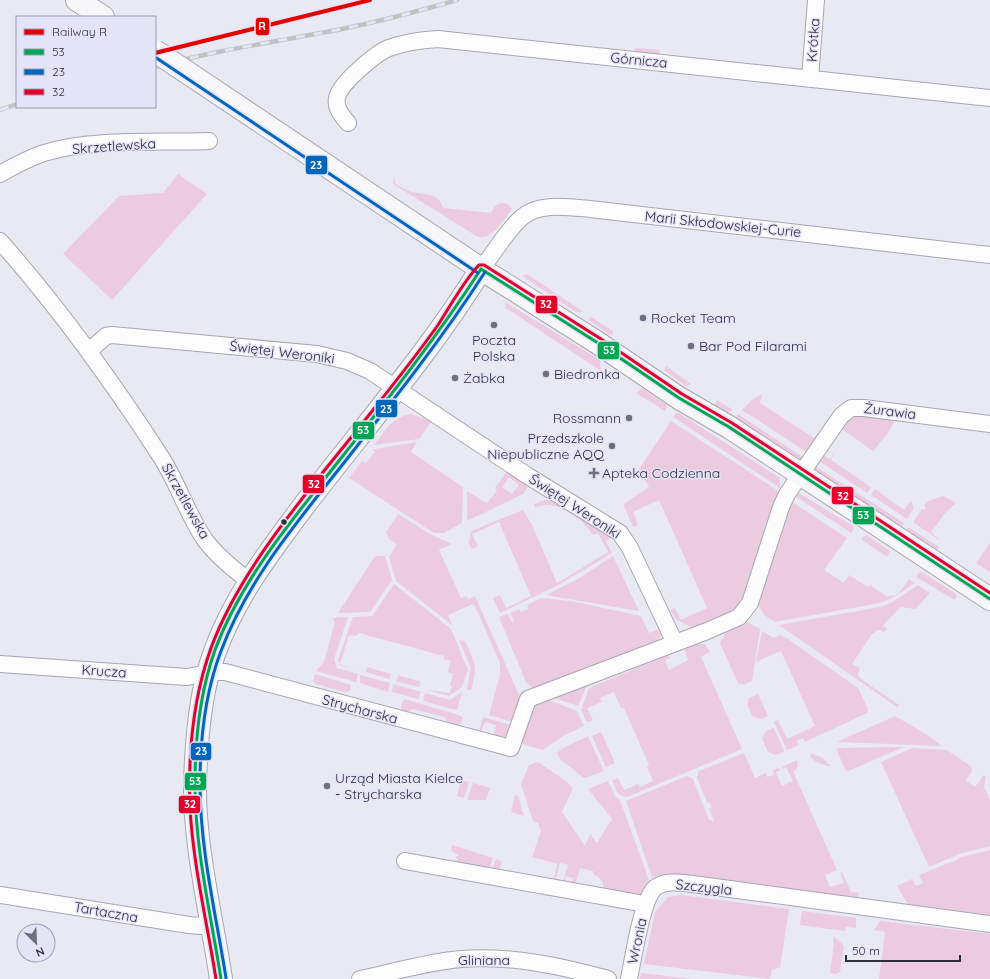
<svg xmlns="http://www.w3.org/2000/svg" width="990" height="979" viewBox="0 0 990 979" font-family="Quicksand,sans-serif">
	<rect width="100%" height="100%" fill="#e9e9f4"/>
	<path fill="#eccae0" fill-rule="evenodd" d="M635 48 660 50 659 53 657 54 636 52Z
		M178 174 207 194 112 300 63 254 119 196 163 193Z
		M394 174 395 184C401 187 406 190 412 192 425 195 439 192 443 208L491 213 495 206C501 202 508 201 512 209 503 220 494 239 478 237L393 184Z
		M527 274 582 311V312H576L522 276Z
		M505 302 600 360 601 371 506 308Z
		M591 317 613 331V334L610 335 589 320Z
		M666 366 691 384 686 386 664 370Z
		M642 388 667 405 665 411 636 393Z
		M762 394 760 403 814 438 818 433H821L808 453 742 410 754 398Z
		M717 400 733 410 726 414 714 407Z
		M852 412 896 418 888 433 873 451 839 427Z
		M676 413H679L780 478V488L673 417Z
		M411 414 432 421 419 439 374 445C385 431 392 417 411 414Z
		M738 414 804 458 802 462 735 420Z
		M671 421 780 492 747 594 733 614 694 628 677 620 670 610 675 608 681 620 707 608 659 500 633 512 638 525 633 527 624 506 625 503 649 487 639 469Z
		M417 442 411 452 463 487 462 523 444 533H434L349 478 362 461 366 463 375 452 373 450 375 449Z
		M836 450 831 460 871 487 867 493 816 459 820 453 830 459Z
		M812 464 904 523 902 526 812 471Z
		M508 470 526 483 527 489 523 494 467 521V491L487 503 497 491 495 488ZM509 477 519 485 512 494 502 487Z
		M875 489 904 510 911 501 914 508 907 519 871 495Z
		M797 492 853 526 854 529 851 533 792 494Z
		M943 496 956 503 946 512 931 532 942 542 913 522 922 509 924 510 926 507 924 506 928 501Z
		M545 500 554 501 613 537 606 541 612 553 562 583 500 613 493 598 500 595 506 608 531 596 499 522 472 534 478 546 472 549 469 543 471 532 473 530 523 510 532 525 557 583 608 552 598 533 593 535C585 522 566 507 550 505 545 505 540 506 535 507L534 504Z
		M789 500 847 538 824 570 844 583 849 575 868 587 870 585 888 597 890 595 894 596 899 593 909 579 915 583 894 597 880 603 775 622C763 616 759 610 758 597Z
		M398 514 430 534 452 544 439 550 461 598 467 596 468 599 475 596 520 697 513 722 489 715 500 675V663L475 606 473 604 448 615 452 625 396 581 389 557 397 544 389 539 386 532Z
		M908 527 939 547 936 552 906 532Z
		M866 535 890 551 887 557 861 539Z
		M990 543V572L976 563Z
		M375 556H385L392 580 370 612 338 613Z
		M613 556 639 611 546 595 578 579Z
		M920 571 956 594 957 596 955 600 916 577Z
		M394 584 451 629 468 670 462 687 449 696 427 690 450 693 452 686 450 685 453 674 448 672 451 661 443 659 444 656 359 633 356 636 349 635 340 664 358 670 340 665 338 660 353 617 372 616Z
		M918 585 930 593 915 609 900 607 883 626 887 629 884 632 878 630 871 635 852 664 860 668 858 675 861 679 899 705 897 707 779 625 880 607 891 603Z
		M541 598 570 601 641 616 649 633 660 629 661 634 658 642 534 689 526 682 499 617 508 614 511 621H514L510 613 519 609 521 612 529 609 527 605Z
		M348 617 334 659 337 668 358 674 356 682 316 671 324 662 335 622 333 620 334 618Z
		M747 622 760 629 752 681 744 685 738 683 720 643 727 631Z
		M762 631 774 638 780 635 788 639 858 688 868 709 867 713 805 742 803 738 796 741 799 745 787 750 774 722 778 720 787 739 815 726 781 651 756 662Z
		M459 640 465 641C475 664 478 666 471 690L467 689 471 668Z
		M696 644H705L710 652 701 657 742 749 627 797 618 794 612 780 618 778 624 790 638 784 640 787 653 781 647 767 649 765 624 708H621L614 692 600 698 602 702 587 708 593 720 587 722 581 710 589 688 668 655 670 658 665 660 669 670 688 660 684 648Z
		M367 667 391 674 389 679 366 672Z
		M315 674 351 685 350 691 344 692 316 684 313 682Z
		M360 675 390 683 388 692 360 683Z
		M398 675 421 682 419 687 396 681Z
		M588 683 578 706 551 697Z
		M393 684 421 692 418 699 392 692Z
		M462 692 457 710 423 701 425 693 450 700Z
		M758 694 768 716 761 719 752 716 747 704 749 698Z
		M404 699 459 715 463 718 461 723 456 726 448 724 445 717 413 709 407 712 402 711 401 707Z
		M546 699 577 711 584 726 563 736 543 750 525 745 521 743C523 733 530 709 537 703 540 701 544 700 546 699Z
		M895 716 926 734 942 746 837 742Z
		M483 717 511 725 508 735 502 737 493 736 496 725 485 722 481 732H479Z
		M774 728 784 751 775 755 768 752 762 738 766 731Z
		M601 732 615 763 606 767 592 736Z
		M588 736 604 771 584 778 560 759 557 753 563 748Z
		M904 747 846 772 836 748Z
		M912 748 947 750 972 767V771L966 780 975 787 982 778 983 775 986 777 984 787 990 800V846L962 853 929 867 881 762Z
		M744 753 755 778 766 773 767 777 774 775 773 770 779 768 780 770 776 772 782 786 793 781 786 767 783 769 782 767 797 760 798 766 794 772 796 778 837 870 825 875 830 887 844 883 840 873 842 872 851 892 859 893 857 898 666 874 652 877 626 801 687 776 693 779 709 820 714 821 709 809 712 807 709 802 707 803 697 777 699 771Z
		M811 753 823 758 831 766C824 766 814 762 810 756Z
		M538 762 566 781 573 788 562 812 585 846 590 834 597 843 612 819 589 790 590 788 608 781 615 796 620 800 649 880 640 894 636 896 603 889C604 880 600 878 593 874V871L580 868 575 885 571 887 573 878 566 876 564 885H562L568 865 560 863 555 883H553L557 864 532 857 541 831 538 823 533 821 521 784 529 765Z
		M461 780 469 782 464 798 457 796Z
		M473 783 490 788 486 800H467Z
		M515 795 518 796 524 816 511 812Z
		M452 845 493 858 489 870 492 871 496 859 502 861 498 873 456 863 458 862 456 857 459 855 451 851Z
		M990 850V915L908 905 897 886 912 879 916 886 923 883 919 875 951 862H953L961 857Z
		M681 895 789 909 780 967 772 970 770 979 644 964 655 912 668 897Z
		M802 911 856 918V928L846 927 845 931 800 925Z
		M880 921 990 934V979H879L885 932 874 930Z
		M834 936 844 946 840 972 836 974 830 973 834 944 833 943Z
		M641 973H642L691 979H640Z"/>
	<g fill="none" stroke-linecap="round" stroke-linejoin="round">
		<defs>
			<path id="street" d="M810 79 816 0
				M348 123C342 116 335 108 337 98 339 84 376 53 389 48 405 42 421 40 438 39L990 98
				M0 174C14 166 29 158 44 153 91 138 159 143 209 141
				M0 241C60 309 112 381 161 457 178 483 187 514 205 540 217 556 233 569 249 581
				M481 269C494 253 506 232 521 218 538 202 569 207 590 209L990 255
				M89 351 106 336 112 335 317 354 347 361 370 371 528 476 620 533 630 548 675 643
				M0 664 187 677 214 672H225L511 748 528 699 707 631 739 617 750 603 781 507 787 494 841 416 851 408H864L990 424
				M405 861 645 904
				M0 895 189 925 213 927
				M360 979C394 972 427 962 461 959 510 955 561 966 608 979
				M629 979C633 960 642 897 656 887 667 880 682 883 693 884L990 924"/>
			<path id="secondary" d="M77 0 103 17
				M185 71 481 269 598 343 679 398 729 427 990 599
				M221 979C212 918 194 846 195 784 196 747 199 708 208 673 226 608 266 556 306 503 365 426 430 352 481 269"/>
		</defs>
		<use href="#street" stroke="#a6a6b1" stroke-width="18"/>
		<use href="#secondary" stroke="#a6a6b1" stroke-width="24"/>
		<use href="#street" stroke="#fcfcfd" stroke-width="16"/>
		<use href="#secondary" stroke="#f7f7fa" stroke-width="22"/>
		<defs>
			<path id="rail" d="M155 67C216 50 280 41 342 29 381 21 419 11 457 0
				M0 110 17 104"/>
		</defs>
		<use href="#rail" stroke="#c2c2c5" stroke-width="4.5"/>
		<use href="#rail" stroke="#e4e4f9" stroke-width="3" stroke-dasharray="9" stroke-linecap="butt"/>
		<defs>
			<path id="secondary-bridge" d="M155 51 185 71"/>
		</defs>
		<use href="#secondary-bridge" stroke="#a6a6b1" stroke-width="24" stroke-linecap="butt"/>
		<use href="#secondary-bridge" stroke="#f7f7fa" stroke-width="22"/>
		<defs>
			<path id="bus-1" d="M481 269 598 343 679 398 729 427 990 599
				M221 979C211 915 195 850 195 784 195 739 200 692 215 650 241 580 292 520 338 462 388 399 437 337 481 269"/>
			<path id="bus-2" d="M155 57 478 273
				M226 978C216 914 200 850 200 784 200 740 205 693 221 651 247 581 297 522 343 464 392 402 442 339 485 272"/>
			<path id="bus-3" d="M216 979C207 922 193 865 190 807 188 754 193 698 211 648 242 564 314 485 369 415 393 385 416 356 438 325 451 305 463 282 479 265H484L601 339 682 394 732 423 990 593"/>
		</defs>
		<use href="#bus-1" stroke="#e4e4f9" stroke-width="6"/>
		<use href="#bus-2" stroke="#e4e4f9" stroke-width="6"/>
		<use href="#bus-3" stroke="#e4e4f9" stroke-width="6"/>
		<use href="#bus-1" stroke="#00a651" stroke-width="3"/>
		<use href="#bus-2" stroke="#0065bd" stroke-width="3"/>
		<use href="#bus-3" stroke="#e4002b" stroke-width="3"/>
		<defs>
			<path id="rail-1" d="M155 53 370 0"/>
		</defs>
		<use href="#rail-1" stroke="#e4e4f9" stroke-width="7"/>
		<use href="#rail-1" stroke="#e50000" stroke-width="4"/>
	</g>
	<g fill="#70707c" stroke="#e4e4f9" stroke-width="1.5">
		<circle cx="643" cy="318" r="4"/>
		<circle cx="494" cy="325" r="4"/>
		<circle cx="691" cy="346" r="4"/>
		<circle cx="546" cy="374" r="4"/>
		<circle cx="455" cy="378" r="4"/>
		<circle cx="629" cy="418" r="4"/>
		<circle cx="612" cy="446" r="4"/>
		<path d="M592 467h4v4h4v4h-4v4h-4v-4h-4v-4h4z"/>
		<circle cx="327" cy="786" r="4"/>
	</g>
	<circle fill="#2f2f3c" stroke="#e4e4f9" stroke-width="1.5" cx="284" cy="522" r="3.5"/>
	<g text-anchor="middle" stroke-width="3" stroke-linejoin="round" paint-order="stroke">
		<g font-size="14" fill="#2f2f3c" stroke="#e4e4f9">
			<text transform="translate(813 40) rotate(-86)" y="5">Krótka</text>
			<text transform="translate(639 60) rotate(6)" y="5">Górnicza</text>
			<text transform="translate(114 146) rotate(-4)" y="5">Skrzetlewska</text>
			<text transform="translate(723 224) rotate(6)" y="5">Marii Skłodowskiej-Curie</text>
			<text transform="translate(282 352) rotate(7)" y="5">Świętej Weroniki</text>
			<text transform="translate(890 411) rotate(7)" y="5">Żurawia</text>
			<text transform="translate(186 501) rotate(61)" y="5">Skrzetlewska</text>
			<text transform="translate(575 506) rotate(33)" y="5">Świętej Weroniki</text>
			<text transform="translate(104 671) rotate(4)" y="5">Krucza</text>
			<text transform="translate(360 709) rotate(15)" y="5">Strycharska</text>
			<text transform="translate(704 887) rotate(6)" y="5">Szczygla</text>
			<text transform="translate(106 912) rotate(10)" y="5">Tartaczna</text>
			<text transform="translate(637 941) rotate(-78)" y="5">Wronia</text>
			<text x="484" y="965">Gliniana</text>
		</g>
		<g font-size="14" fill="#2f2f3c" stroke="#e4e4f9" text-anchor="start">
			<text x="651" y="323">Rocket Team</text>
			<text x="494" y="345" text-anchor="middle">Poczta<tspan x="494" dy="16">Polska</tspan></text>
			<text x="699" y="351">Bar Pod Filarami</text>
			<text x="554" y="379">Biedronka</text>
			<text x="463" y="383">Żabka</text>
			<text x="621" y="423" text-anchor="end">Rossmann</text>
			<text x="604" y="443" text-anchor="end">Przedszkole<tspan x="604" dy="16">Niepubliczne AQQ</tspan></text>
			<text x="602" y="478">Apteka Codzienna</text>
			<text x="335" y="783">Urząd Miasta Kielce<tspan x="335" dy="16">- Strycharska</tspan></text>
		</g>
	</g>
	<g stroke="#e4e4f9" stroke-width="1.5">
		<rect x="255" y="17" width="15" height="19" rx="4" fill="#e50000"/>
		<rect x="305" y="155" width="23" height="20" rx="4" fill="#0065bd"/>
		<rect x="535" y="295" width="23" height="19" rx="4" fill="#e4002b"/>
		<rect x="597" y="341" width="23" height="19" rx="4" fill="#00a651"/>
		<rect x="375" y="399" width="23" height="19" rx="4" fill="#0065bd"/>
		<rect x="352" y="421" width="23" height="19" rx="4" fill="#00a651"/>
		<rect x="302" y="474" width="23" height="20" rx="4" fill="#e4002b"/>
		<rect x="831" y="486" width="23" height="19" rx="4" fill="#e4002b"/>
		<rect x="852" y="506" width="23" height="19" rx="4" fill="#00a651"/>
		<rect x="190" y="742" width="22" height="19" rx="4" fill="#0065bd"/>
		<rect x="184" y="772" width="23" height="19" rx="4" fill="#00a651"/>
		<rect x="178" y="795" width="23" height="19" rx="4" fill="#e4002b"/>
	</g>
	<g font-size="11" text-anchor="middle" font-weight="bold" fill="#fff">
		<text x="262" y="30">R</text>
		<text x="316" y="169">23</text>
		<text x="546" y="308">32</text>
		<text x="609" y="354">53</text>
		<text x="386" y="413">23</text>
		<text x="363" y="434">53</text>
		<text x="314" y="488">32</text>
		<text x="843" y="500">32</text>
		<text x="863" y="519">53</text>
		<text x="201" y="755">23</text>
		<text x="195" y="785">53</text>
		<text x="190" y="808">32</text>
	</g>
	<rect x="16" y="16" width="140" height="92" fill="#e4e4f9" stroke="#9c9cad"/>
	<rect x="24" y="29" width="20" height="6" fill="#e50000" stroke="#9c9cad"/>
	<text x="52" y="36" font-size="12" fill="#2f2f3c">Railway R</text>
	<rect x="24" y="49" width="20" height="6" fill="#00a651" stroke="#9c9cad"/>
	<text x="52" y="56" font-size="12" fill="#2f2f3c">53</text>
	<rect x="24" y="69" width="20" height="6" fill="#0065bd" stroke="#9c9cad"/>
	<text x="52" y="76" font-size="12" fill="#2f2f3c">23</text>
	<rect x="24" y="89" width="20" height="6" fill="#e4002b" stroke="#9c9cad"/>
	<text x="52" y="96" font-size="12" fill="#2f2f3c">32</text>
	<g transform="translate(36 943) rotate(156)"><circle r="19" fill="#e4e4f9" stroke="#9c9cad"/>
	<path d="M0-3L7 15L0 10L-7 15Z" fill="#70707c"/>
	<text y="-6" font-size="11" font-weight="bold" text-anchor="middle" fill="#2f2f3c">N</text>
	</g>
	<path d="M846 955v6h114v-6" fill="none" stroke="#2f2f3c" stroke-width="2"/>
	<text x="852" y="955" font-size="12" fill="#2f2f3c" stroke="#e4e4f9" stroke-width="3" paint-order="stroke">50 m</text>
</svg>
